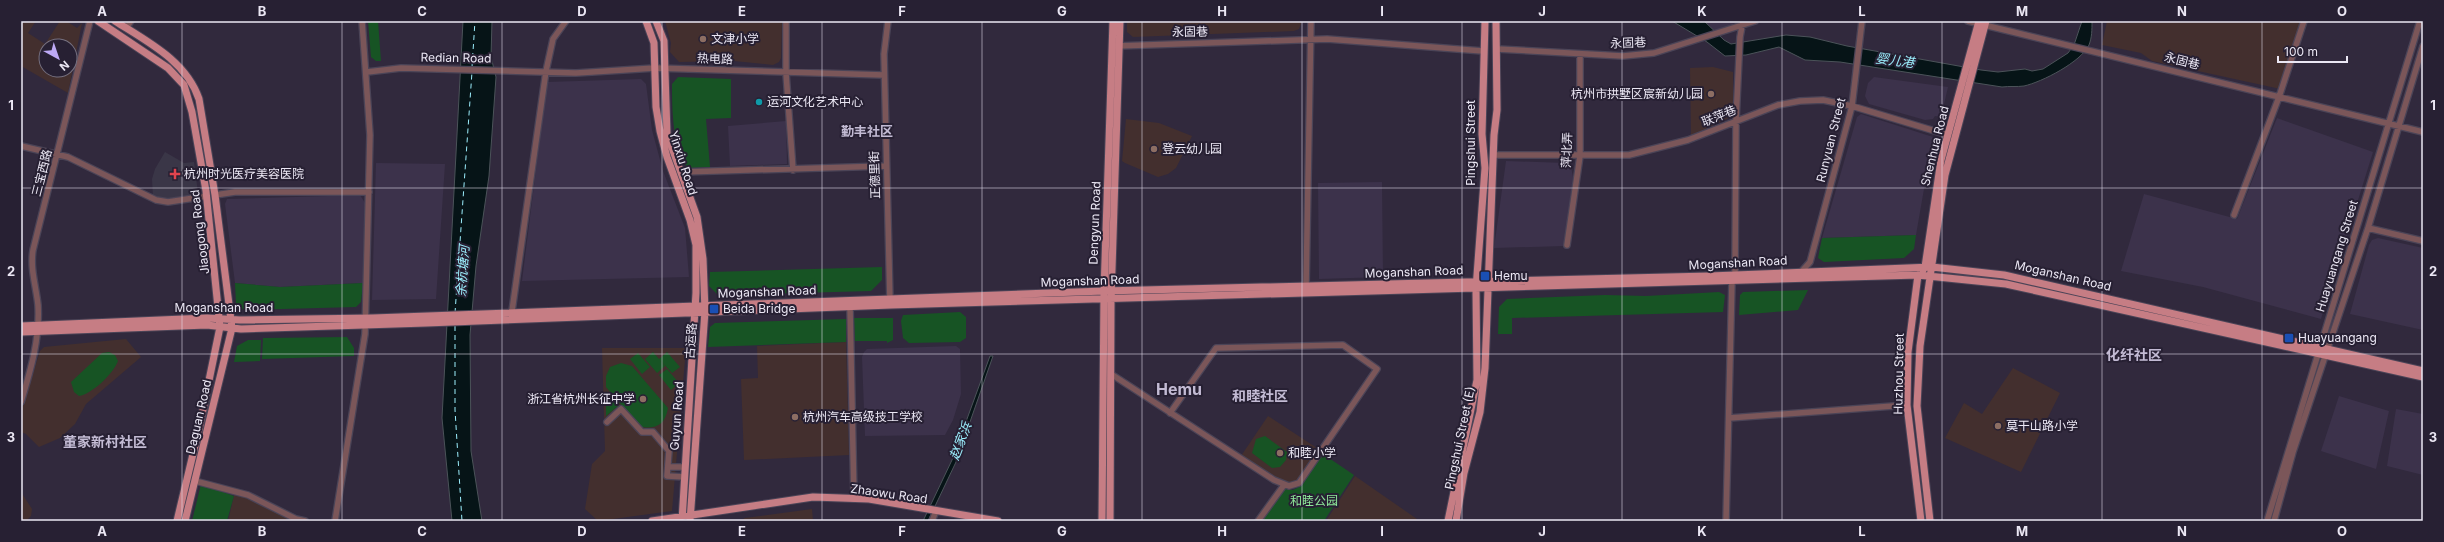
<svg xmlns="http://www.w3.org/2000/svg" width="2444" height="542" viewBox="0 0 2444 542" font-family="Inter,'Noto Sans SC',sans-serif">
	<rect width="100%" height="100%" fill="#31293d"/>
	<path fill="#3c324b" d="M1694 21H1735L1732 25 1709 32Z
		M1874 77 1948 87 1941 117 1935 116 1933 119 1925 120 1869 104 1865 96 1868 83Z
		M641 79 646 84 652 130 663 171 685 228 689 277 522 281 547 82Z
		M1861 114 1933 137 1916 235 1822 238 1857 117Z
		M2277 118 2373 152 2321 319 2203 287 2121 271 2144 194 2237 219Z
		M786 121 787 164 730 166 728 126Z
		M1506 161 1566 163 1571 167 1573 177 1564 246 1494 248Z
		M376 163 445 164 436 299 372 300Z
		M1382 182 1383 277 1319 279 1318 183Z
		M360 195 365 203 363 283 280 287 235 283 225 204 227 199Z
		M2378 238 2423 248V330L2350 314 2369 245 2372 240Z
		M956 346 960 349 961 394 953 420 945 435 865 436 862 357 864 352 867 349Z
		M2339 396 2389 411 2376 469 2321 451Z
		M2396 409 2423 414V475L2387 466Z"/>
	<path fill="#432f2e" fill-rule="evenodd" d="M21 21H36L28 33 45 44 60 21H66L77 28 82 23 68 93 21 66ZM46 46H70V70H46Z
		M665 21H782L781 58 779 62 773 65 734 61 679 62 670 52 671 43Z
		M1127 21H1302L1299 29 1294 31 1133 37 1127 32Z
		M2107 21H2307L2285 90 2152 61 2141 53 2102 45Z
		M1713 67 1733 72V116L1691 136 1690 68Z
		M1126 119 1159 123 1192 136 1176 168 1168 174 1158 177 1125 163 1122 161Z
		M126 339 141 357 86 404 75 424 60 438 39 447 26 434 21 432V412L40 351 44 347Z
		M846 342 849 455 744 460 741 379 758 378 757 346Z
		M602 348H686L672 511 598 521 585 509 592 464 605 451Z
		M2013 368 2060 393 2021 472 1945 438 1964 403 1982 414Z
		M1268 416 1320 450 1297 483 1291 484 1280 481 1241 456Z
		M1355 476 1417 519 1416 521H1326Z
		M235 491 308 521H228Z
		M21 492 32 509 31 516 26 521H21Z
		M812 509 813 521H740L745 518Z"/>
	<path fill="#3a3647" d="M165 152 184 163 194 162 198 193 166 199 153 197 152 179 155 169Z"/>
	<path fill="#175424" d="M368 21H378L381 61H376L371 57Z
		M678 77 731 79V118L706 119 710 167 689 168C672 154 672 105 672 84Z
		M1916 235 1914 249 1904 258 1824 262 1818 258 1822 238Z
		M882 267V280L871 291 727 295 717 294 709 286 710 272Z
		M235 283 280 287 363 283 361 302 356 307 244 310 236 304Z
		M1808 290 1798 310 1739 315 1740 295 1743 292Z
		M1719 292 1725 295 1723 312 1512 318V334H1498L1499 307 1507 299 1605 295 1646 296Z
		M960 312 966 317V338L960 342 909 343 903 338 901 321 903 315Z
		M854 318H893V340L887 343V341H855Z
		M846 319V342L708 347 710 327 715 323Z
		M347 337 354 348V356L262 359 263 338Z
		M248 340H261L260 361 234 362 237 346Z
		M109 352 115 355 118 361C113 374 92 394 79 396L74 392 71 382 102 353Z
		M653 352 665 366 657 373 645 359Z
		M667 352 680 367 672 373 659 359Z
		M638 353 650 367 642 374 630 359Z
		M621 363 632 366 668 408C665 425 657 429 640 427L606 387V376L610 367Z
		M667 369 679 383 671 390 659 375Z
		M606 391 618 406 606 416Z
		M1265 436 1287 452 1286 460 1280 467 1272 468 1252 453 1256 439Z
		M1323 454 1354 475 1324 521H1262L1285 489 1293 490 1301 486Z
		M201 484 234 496 227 521H192Z"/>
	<path fill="#061417" stroke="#4b5359" d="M463 21H492L491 57 496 77 489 176 476 266 470 335 471 451 482 521H452L442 418Z
		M1672 21H1704L1724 40 1731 44 1786 35 1810 37 1847 46 1981 70 1998 72 2025 69 2032 71 2043 69 2068 53 2074 45 2082 21H2092C2092 30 2092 37 2089 45 2081 62 2042 82 2024 86 2017 87 2009 86 2002 87L1840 62 1805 60 1779 47 1746 55 1725 56 1707 42Z
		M990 356H993L956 462 928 521H923L952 460Z"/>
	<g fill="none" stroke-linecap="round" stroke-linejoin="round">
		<path stroke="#9ceffe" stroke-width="1" stroke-dasharray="5 4" stroke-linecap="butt" d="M472 67 475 21
			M455 313 472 72
			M455 326V410L462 521"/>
		<defs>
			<path id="minor" d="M786 21V73L793 170
				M888 21 884 54 890 302
				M1968 21 2423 132
				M126 28 131 21
				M1116 46 1327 39 1483 51
				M1497 49 1623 56 1654 53 1755 21
				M367 72 401 68 576 73 655 68 884 75
				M21 146 68 157 156 200 168 202 207 196
				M1493 155H1629L1688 140 1778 105 1800 101 1823 100 1852 106 1948 135
				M682 172 886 166
				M215 195 235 192H369
				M2234 215 2279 97 2304 21
				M2368 228 2423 241
				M1567 245 1580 156V54
				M1802 271 1810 262 1852 106 1862 21
				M1735 274 1736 120 1740 37 1743 21
				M1306 287 1311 21
				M850 307 854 499
				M512 311 546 71 553 39 566 21
				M1111 374 1274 480 1289 486 1299 483 1377 369 1343 345 1216 348 1170 413
				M21 402C31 369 40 339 38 305 36 286 30 269 33 250L90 21
				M1729 418 1907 405
				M607 422 621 409 642 432H653L669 451 667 476 685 477
				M668 467H685
				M199 482 248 495 296 519 305 521
				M335 521 365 334 370 135 362 21
				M932 521 936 511
				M1258 521 1284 485
				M1726 521 1732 281
				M2267 521 2420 21
				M2274 521 2293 452 2368 228 2423 46"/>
			<path id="major" d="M98 21 168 68 184 85 192 112 206 191 220 327 199 429 177 521
				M115 21C148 42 186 61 199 99L215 195 232 328 185 521
				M646 21 654 43 656 107 660 131 667 157 690 220 696 245V293L682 521
				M656 21 664 41 667 134 697 217 703 259 705 311 690 521
				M1923 270 1925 267 1941 160 1979 21
				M1918 275 1908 352 1907 405 1921 521
				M21 326 207 318 240 320 373 318 1104 291 1710 276 1932 267 2004 275 2423 371
				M21 332 207 325 241 329 426 323 891 305 1918 275 2006 284 2423 377
				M652 521 813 497 869 499 998 521
				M1102 521 1104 291 1113 21
				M1110 521 1111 300 1120 21
				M1448 521 1477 380 1476 289 1485 168 1482 134 1485 21
				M1456 521 1464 473 1480 412 1485 368 1494 135 1497 110 1496 21
				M1930 521 1917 406 1920 346 1945 175 1986 21"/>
		</defs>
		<use href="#minor" stroke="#4b4457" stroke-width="8"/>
		<use href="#major" stroke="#4b4457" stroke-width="9"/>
		<use href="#minor" stroke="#7b5659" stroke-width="5.5"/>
		<use href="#major" stroke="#c67d84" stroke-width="7"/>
	</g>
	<path fill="none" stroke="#ebe7f4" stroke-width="1" stroke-opacity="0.55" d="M182 21V521M342 21V521M502 21V521M662 21V521M822 21V521M982 21V521M1142 21V521M1302 21V521M1462 21V521M1622 21V521M1782 21V521M1942 21V521M2102 21V521M2262 21V521M21 188H2423M21 354H2423"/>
	<g fill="#8d6e63" stroke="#272033" stroke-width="1.5">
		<circle cx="703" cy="39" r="4"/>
		<circle cx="1711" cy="94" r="4"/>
		<circle cx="1154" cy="149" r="4"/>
		<circle cx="643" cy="399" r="4"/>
		<circle cx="795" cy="417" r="4"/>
		<circle cx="1998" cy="426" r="4"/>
		<circle cx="1280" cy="453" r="4"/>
	</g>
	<circle fill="#0f9aa8" stroke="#272033" stroke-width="1.5" cx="759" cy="102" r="4"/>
	<path fill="#e0444e" stroke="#272033" stroke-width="1.5" d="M173 168h4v4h4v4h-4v4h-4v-4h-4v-4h4z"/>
	<g fill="#1a4fb4" stroke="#272033" stroke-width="1.5">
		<rect x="1480" y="271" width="10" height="10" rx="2"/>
		<rect x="709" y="304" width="10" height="10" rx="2"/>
		<rect x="2284" y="333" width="10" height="10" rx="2"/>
	</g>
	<g text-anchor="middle" stroke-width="4" stroke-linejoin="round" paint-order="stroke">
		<g font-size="12" fill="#ebe7f4" stroke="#272033">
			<text transform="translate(1190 32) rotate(-1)" y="4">永固巷</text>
			<text transform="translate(1628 43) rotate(-2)" y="4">永固巷</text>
			<text transform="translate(456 58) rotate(1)" y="4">Redian Road</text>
			<text transform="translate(715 59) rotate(2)" y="4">热电路</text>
			<text transform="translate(2182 61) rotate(14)" y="4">永固巷</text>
			<text transform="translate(1719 116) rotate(-22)" y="4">联萍巷</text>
			<text transform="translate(1831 140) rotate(-76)" y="4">Runyuan Street</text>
			<text transform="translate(1471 143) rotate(-90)" y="4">Pingshui Street</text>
			<text transform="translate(1935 146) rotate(-76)" y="4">Shenhua Road</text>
			<text transform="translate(1567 150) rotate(-88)" y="4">萍北弄</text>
			<text transform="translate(683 163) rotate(72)" y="4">Yinxiu Road</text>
			<text transform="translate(42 173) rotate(-76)" y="4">三宝西路</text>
			<text transform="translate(875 175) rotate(-92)" y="4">正德里街</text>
			<text transform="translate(1095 223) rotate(-88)" y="4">Dengyun Road</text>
			<text transform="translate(200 232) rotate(-97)" y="4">Jiaogong Road</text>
			<text transform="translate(2337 256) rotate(-73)" y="4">Huayuangang Street</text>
			<text transform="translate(1738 263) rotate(-3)" y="4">Moganshan Road</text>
			<text transform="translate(1414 272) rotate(-2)" y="4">Moganshan Road</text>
			<text transform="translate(2063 276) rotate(13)" y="4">Moganshan Road</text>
			<text transform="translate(1090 281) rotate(-2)" y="4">Moganshan Road</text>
			<text transform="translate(767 292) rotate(-2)" y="4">Moganshan Road</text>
			<text x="224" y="312">Moganshan Road</text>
			<text transform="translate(691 341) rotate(-86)" y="4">古运路</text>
			<text transform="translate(1899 374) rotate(-89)" y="4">Huzhou Street</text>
			<text transform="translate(677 416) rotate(-86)" y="4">Guyun Road</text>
			<text transform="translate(199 417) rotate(-77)" y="4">Daguan Road</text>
			<text transform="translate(1460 438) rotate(-78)" y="4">Pingshui Street (E)</text>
			<text transform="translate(889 494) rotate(8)" y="4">Zhaowu Road</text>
		</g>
		<g font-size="12" fill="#ebe7f4" stroke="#272033" text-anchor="start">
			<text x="711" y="43">文津小学</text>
			<text x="1703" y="98" text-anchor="end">杭州市拱墅区宸新幼儿园</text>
			<text x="767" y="106">运河文化艺术中心</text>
			<text x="1162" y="153">登云幼儿园</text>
			<text x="184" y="178">杭州时光医疗美容医院</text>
			<text x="1494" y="280">Hemu</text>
			<text x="723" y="313">Beida Bridge</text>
			<text x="2298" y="342">Huayuangang</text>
			<text x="635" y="403" text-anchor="end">浙江省杭州长征中学</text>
			<text x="803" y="421">杭州汽车高级技工学校</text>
			<text x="2006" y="430">莫干山路小学</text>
			<text x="1288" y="457">和睦小学</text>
		</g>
		<g font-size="12" fill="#8ee799" stroke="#272033">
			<text x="1314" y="505">和睦公园</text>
		</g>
		<g font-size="13" font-style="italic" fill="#9ceffe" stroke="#272033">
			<text transform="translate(1895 60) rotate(7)" y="5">婴儿港</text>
			<text transform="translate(462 271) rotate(-86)" y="5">余杭塘河</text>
			<text transform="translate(960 441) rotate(-69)" y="5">赵家浜</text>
		</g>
		<g font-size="13" font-weight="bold" fill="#c3bbd4" stroke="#272033">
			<text x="867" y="136">勤丰社区</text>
		</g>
		<g font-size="14" font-weight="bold" fill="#c3bbd4" stroke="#272033">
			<text x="2134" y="360">化纤社区</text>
			<text x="1260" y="401">和睦社区</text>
			<text x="105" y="447">董家新村社区</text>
		</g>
		<g font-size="16" font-weight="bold" fill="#c3bbd4" stroke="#272033">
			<text x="1179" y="395">Hemu</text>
		</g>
	</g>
	<rect width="2444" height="542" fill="none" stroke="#272033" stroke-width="44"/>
	<g transform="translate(58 58) rotate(140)"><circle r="19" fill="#272033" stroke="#757080"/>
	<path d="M0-3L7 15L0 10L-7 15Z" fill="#bda9f5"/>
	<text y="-6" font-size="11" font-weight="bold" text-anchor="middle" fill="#ebe7f4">N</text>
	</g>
	<path d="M2278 56v6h69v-6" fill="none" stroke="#ebe7f4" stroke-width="2"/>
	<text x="2284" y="56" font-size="12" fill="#ebe7f4" stroke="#272033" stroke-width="3" paint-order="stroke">100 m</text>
	<rect x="22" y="22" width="2400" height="498" fill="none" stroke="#ebe7f4" stroke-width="1.5"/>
	<g font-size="13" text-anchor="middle" font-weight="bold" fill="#ebe7f4">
		<text x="102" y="16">A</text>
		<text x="262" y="16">B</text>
		<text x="422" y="16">C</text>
		<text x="582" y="16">D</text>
		<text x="742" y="16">E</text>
		<text x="902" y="16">F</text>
		<text x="1062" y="16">G</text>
		<text x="1222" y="16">H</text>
		<text x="1382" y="16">I</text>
		<text x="1542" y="16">J</text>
		<text x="1702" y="16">K</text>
		<text x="1862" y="16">L</text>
		<text x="2022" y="16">M</text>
		<text x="2182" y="16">N</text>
		<text x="2342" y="16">O</text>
		<text x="11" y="110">1</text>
		<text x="2433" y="110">1</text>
		<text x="11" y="276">2</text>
		<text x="2433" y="276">2</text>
		<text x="11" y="442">3</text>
		<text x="2433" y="442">3</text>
		<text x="102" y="536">A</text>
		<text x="262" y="536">B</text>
		<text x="422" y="536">C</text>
		<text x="582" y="536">D</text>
		<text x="742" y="536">E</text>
		<text x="902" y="536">F</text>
		<text x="1062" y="536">G</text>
		<text x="1222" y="536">H</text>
		<text x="1382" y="536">I</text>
		<text x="1542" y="536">J</text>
		<text x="1702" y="536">K</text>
		<text x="1862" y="536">L</text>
		<text x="2022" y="536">M</text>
		<text x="2182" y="536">N</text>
		<text x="2342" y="536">O</text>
	</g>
</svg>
